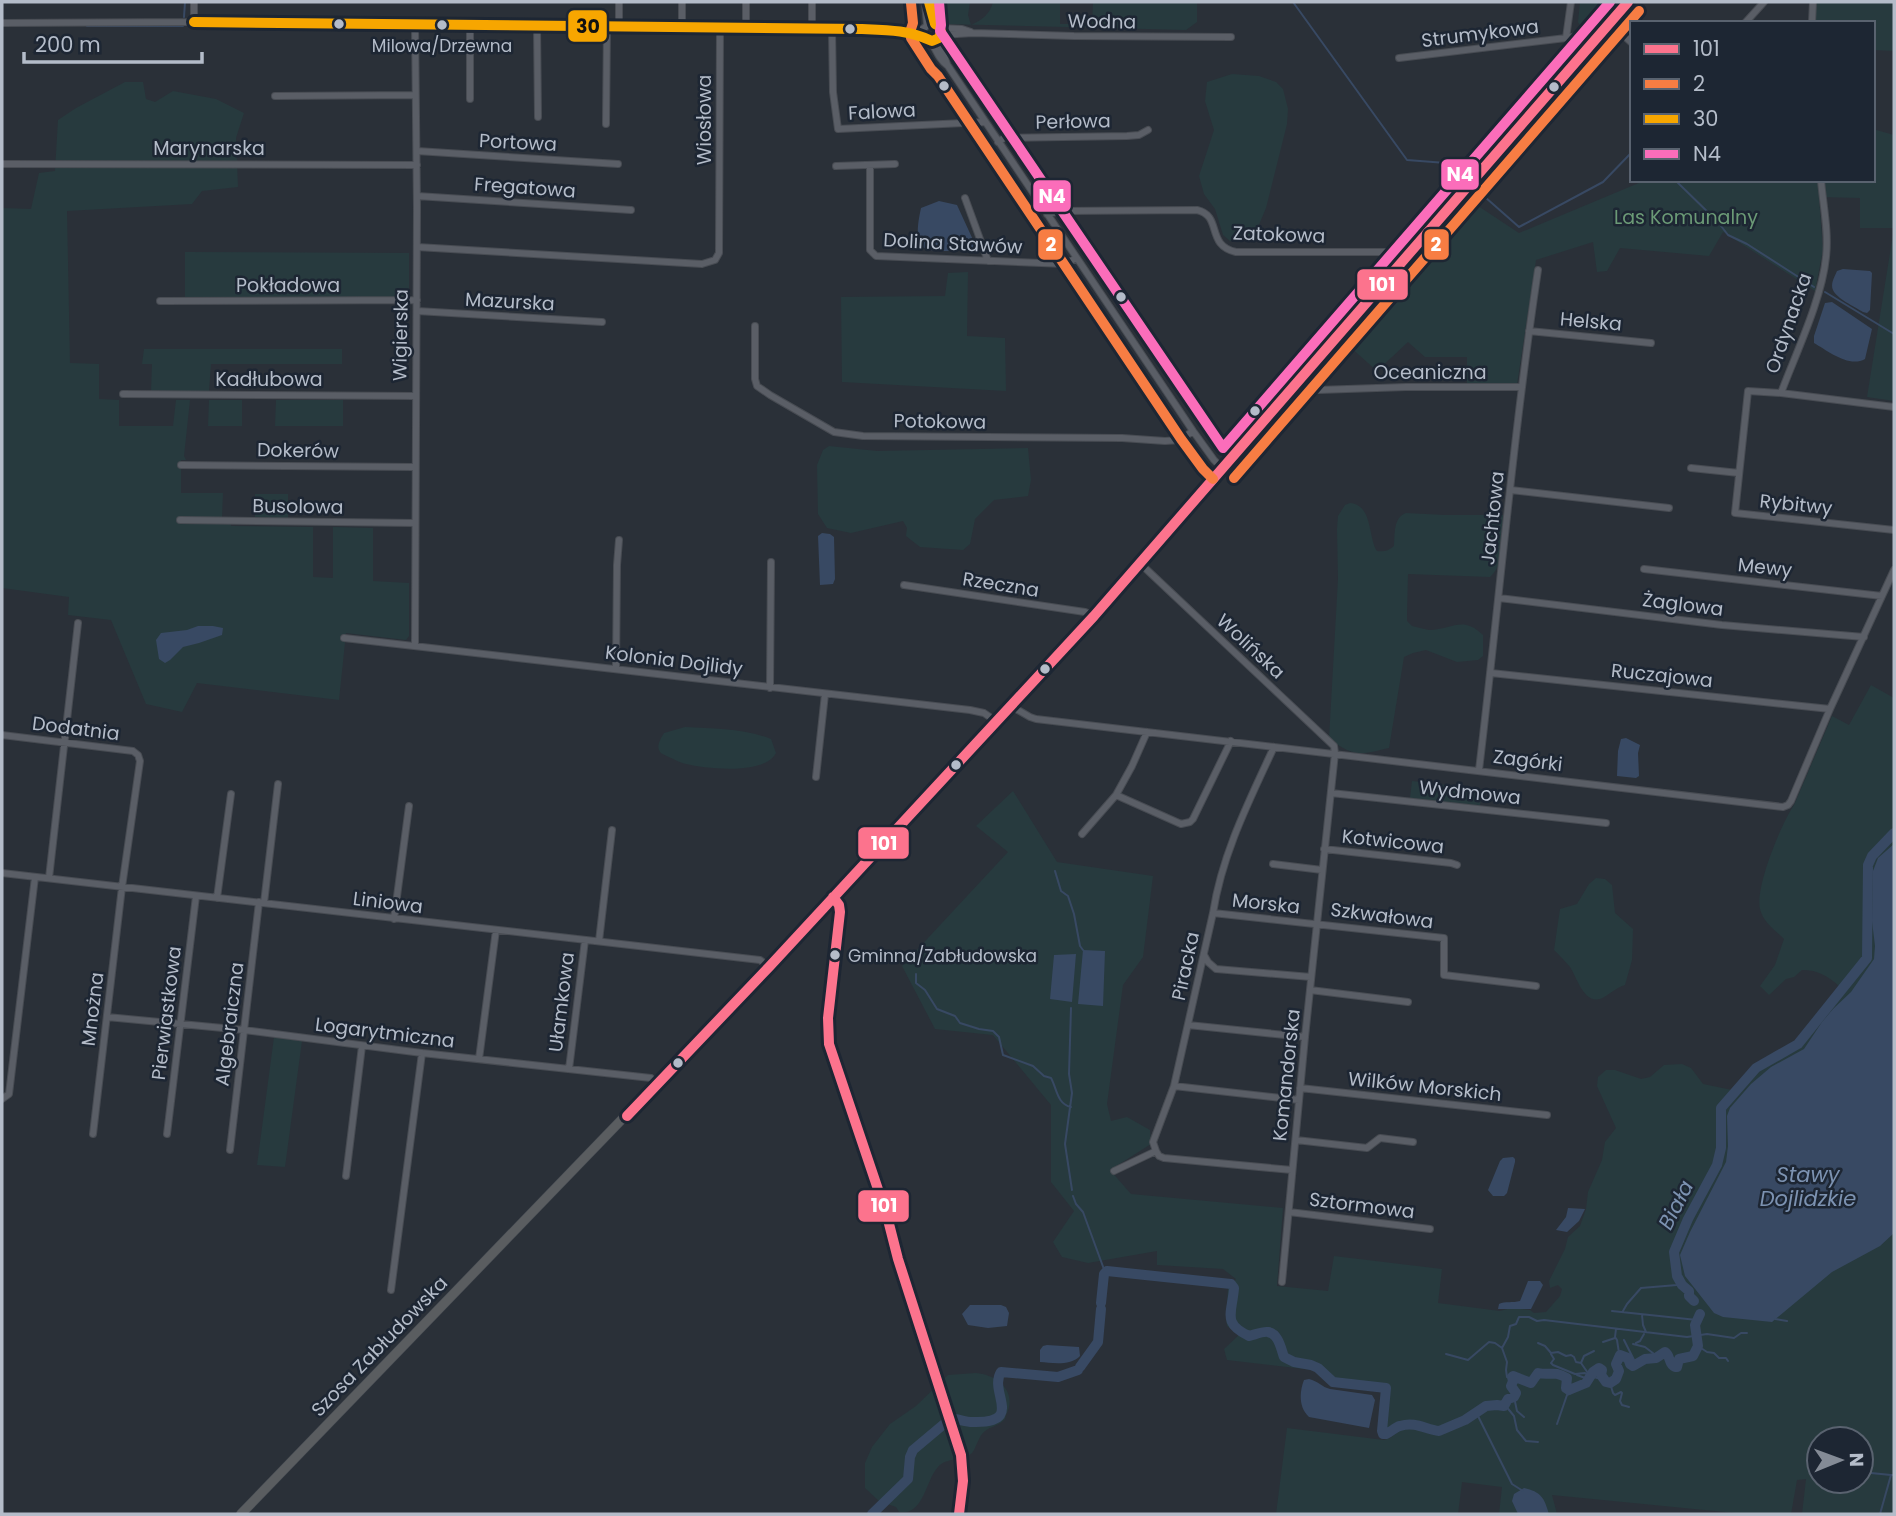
<svg xmlns="http://www.w3.org/2000/svg" width="1896" height="1516" viewBox="0 0 1896 1516" font-family="Poppins,sans-serif">
	<rect width="100%" height="100%" fill="#2a3038"/>
	<path fill="#273a3e" fill-rule="evenodd" d="M936 2H970L968 15 971 25C982 20 990 14 993 2H1060V24H1092L1093 2H1197V22L1186 30 945 24 940 19Z
		M1580 2H1614L1585 34 1578 22Z
		M1816 2H1894V51L1873 50V23H1815Z
		M1232 74 1259 76 1276 82 1283 89 1288 109 1287 124 1266 208 1253 239 1230 241 1223 235 1215 209 1204 194 1199 176 1214 130 1205 101 1207 82Z
		M125 82H143L146 99 155 102 173 91 216 99 244 113 236 138 238 187 202 191 192 204 67 211 70 363 99 364V399L119 400V426H173L176 400H190L184 456 186 460H181V493H223L222 517H183L231 522V526L313 527V577L333 578V527L373 528V581L409 583V636L406 640 346 633 339 700 197 683 182 712 146 704 111 620 68 615 69 597 2 588V208L31 209 39 173 55 171 58 120 76 108Z
		M1873 129 1894 135V401L1867 397 1894 228H1860V198L1819 197 1823 250 1815 291 1723 232 1709 256 1620 248 1607 271 1597 272 1593 242 1536 260 1516 391H1467V357H1425L1408 342 1377 371 1349 346 1409 274 1472 202 1519 233 1646 180H1873Z
		M185 252 409 253V297L185 298Z
		M968 272 967 336 1005 338 1006 391 842 382 841 297 945 296 948 273Z
		M144 349H342V364H211L209 391H151L152 364H142Z
		M209 400H242V426H208Z
		M276 400H343V426H275Z
		M829 446 877 451 1028 448 1031 480 1028 496 994 500 975 519 970 544 963 550 920 547 906 536 907 528 903 521 851 533 827 528 818 514 817 465 823 450Z
		M255 494H288V518H255Z
		M1350 503C1373 505 1368 538 1377 551 1384 552 1388 551 1394 546 1395 534 1393 518 1406 513L1445 515H1503C1503 534 1506 563 1490 577L1408 574 1407 615V621L1412 626C1417 627 1423 629 1429 630 1452 630 1462 615 1483 635V656L1478 660 1457 662 1426 650 1413 653 1404 657 1389 748C1359 755 1355 757 1329 739L1338 579 1337 529 1338 516 1345 505Z
		M1871 685 1894 698V1514H1802L1806 1479 1797 1480 1791 1514H1745L1552 1495 1557 1514H1499L1502 1487 1462 1482 1458 1514H1276L1287 1428 1384 1440 1390 1438 1399 1431C1393 1429 1390 1435 1383 1434L1382 1431 1386 1388 1382 1389 1330 1384 1313 1370 1227 1360 1224 1349 1239 1335 1227 1326 1226 1319 1228 1288 1236 1279 1223 1269 1157 1265V1251L1088 1263 1062 1257 1053 1242 1074 1211 1051 1182V1105L993 1035 935 1029 902 966 1008 852 976 826 1013 791 1057 862 1153 876 1143 957 1123 985 1107 1104 1111 1121 1127 1117 1150 1130 1151 1144 1110 1170 1131 1194 1283 1208 1277 1286 1328 1291 1334 1256 1442 1269 1438 1303 1500 1311 1511 1308 1530 1310 1534 1313 1546 1312 1560 1296 1562 1289 1558 1285 1550 1288 1549 1281 1565 1249 1568 1237 1580 1226 1586 1209 1588 1192 1602 1160 1605 1142 1616 1128 1597 1086 1598 1077 1606 1070H1615L1641 1079 1650 1077 1664 1065 1682 1064 1691 1068 1703 1084 1732 1090 1756 1063 1798 1039 1828 999 1840 987C1828 976 1818 970 1802 970L1794 977 1786 979 1769 995 1760 986 1775 965 1784 939C1775 930 1763 922 1760 909 1755 887 1781 824 1794 805L1832 716 1849 725ZM1819 1439H1861V1481H1819Z
		M685 727C714 729 743 728 771 739L776 753C765 775 707 769 686 764 681 763 676 760 671 758 669 757 662 754 661 753 655 747 661 738 664 733Z
		M1412 781 1482 789 1480 806 1410 798Z
		M1596 878 1605 879 1612 885 1615 913 1633 929 1632 960 1625 985C1615 988 1608 996 1600 999 1583 1003 1577 977 1570 967 1565 961 1560 956 1554 950L1560 909 1577 904 1589 884Z
		M274 1037 302 1041 285 1167 257 1165Z
		M976 1373C998 1375 1018 1392 1006 1415 1005 1417 1006 1419 1004 1420 999 1426 987 1427 982 1434 978 1439 976 1448 972 1453 962 1462 946 1457 938 1467 925 1481 924 1516 899 1512L896 1507 879 1501 865 1488V1463L872 1447 890 1424 916 1406 948 1375Z"/>
	<path fill="#384963" d="M939 201 957 205 974 242 973 248C963 250 930 254 923 247 914 239 919 218 921 208Z
		M1843 269 1870 271 1872 273 1870 310 1867 313 1863 312C1855 307 1836 298 1833 290 1830 284 1835 276 1837 271Z
		M1832 302 1872 329 1865 359C1849 368 1828 351 1814 343V336L1825 303Z
		M822 533 830 534 834 537 835 579 833 584 820 585 818 536Z
		M198 626H213L223 628 222 635 199 643 183 647 170 660 165 663 159 659 156 640 161 633 187 630Z
		M1626 738 1640 745 1638 753 1639 776 1636 778 1617 776 1618 751 1621 739Z
		M1894 844V1233L1880 1246 1832 1272 1772 1322 1723 1317 1714 1313 1685 1276 1680 1255 1690 1232 1726 1162 1728 1146 1727 1116 1730 1108 1751 1084 1771 1067 1804 1049 1822 1022 1833 1009 1851 992 1874 959 1875 946 1872 921 1873 871 1878 858Z
		M1083 950 1105 951 1103 1006 1078 1004Z
		M1076 954 1072 1002 1050 999 1054 955Z
		M1513 1157 1515 1159V1162L1507 1193 1504 1196H1493L1488 1190 1500 1161 1503 1158Z
		M1568 1208 1585 1209 1579 1221 1567 1232 1556 1230 1566 1217Z
		M1528 1281H1540L1543 1285 1531 1309H1498L1499 1304C1505 1301 1513 1303 1520 1301Z
		M970 1305H1001L1006 1307 1009 1313 1007 1326 988 1328 968 1325 962 1314Z
		M1047 1345 1079 1347 1080 1356C1071 1366 1052 1363 1040 1362V1350L1043 1346Z
		M1309 1379C1318 1381 1322 1387 1330 1389L1372 1395 1375 1400 1369 1428 1309 1417C1299 1408 1299 1393 1304 1380Z
		M1524 1488C1541 1492 1544 1497 1549 1514H1518L1512 1501 1514 1494Z"/>
	<g fill="none" stroke-linecap="round" stroke-linejoin="round">
		<path stroke="#384963" stroke-width="2" d="M1293 2 1407 160 1446 163 1464 177
			M184 17 185 2
			M87 26H183
			M1675 180 1718 222 1728 235 1747 244 1814 287
			M1477 190 1519 227 1603 182 1632 152
			M1825 292 1894 334
			M1055 871 1061 891 1068 896 1074 914 1080 946 1083 950
			M916 974V983L925 990 937 1009 955 1016 960 1023 979 1029 993 1031 999 1037 1003 1055 1033 1066 1044 1076 1051 1078C1057 1089 1057 1104 1071 1107
			M1071 1008 1069 1074 1072 1093 1065 1144 1072 1190
			M1073 1196 1076 1204 1083 1212 1105 1272
			M1612 1311 1697 1320
			M1623 1311 1627 1304 1641 1288 1677 1285 1680 1283
			M1642 1315 1643 1325 1646 1332
			M1775 1319 1787 1321
			M1616 1329 1615 1337 1617 1340 1619 1353 1621 1355
			M1624 1340 1636 1364
			M1603 1342 1615 1338
			M1538 1343 1545 1346 1551 1353 1558 1352 1566 1356 1571 1355 1574 1357 1576 1362 1581 1363 1590 1376 1605 1380
			M1636 1343 1640 1341 1644 1334
			M1633 1344 1645 1347 1658 1357
			M1698 1346 1707 1352 1714 1353 1719 1358H1726L1728 1361
			M1446 1354 1468 1360 1489 1342 1495 1343 1502 1348
			M1551 1354 1554 1359 1551 1363 1553 1365 1575 1374 1585 1373 1588 1375
			M1581 1363 1584 1356 1594 1351
			M1577 1375 1588 1379
			M1512 1378 1507 1377 1506 1370 1507 1362 1502 1348 1508 1337 1510 1326 1516 1324 1519 1317H1529L1537 1321 1544 1320 1687 1337 1707 1334 1734 1338 1741 1333H1747
			M1610 1383 1613 1393 1615 1395 1621 1392 1622 1393 1620 1401 1622 1405 1629 1407
			M1514 1397 1517 1411 1524 1417
			M1505 1405 1514 1416 1517 1430 1526 1441 1538 1442
			M1477 1414 1512 1484 1523 1491
			M1557 1424 1567 1395 1571 1393 1572 1389
			M1810 1465 1819 1467
			M1861 1472 1891 1475
			M1880 1514 1891 1475H1894"/>
		<path stroke="#384963" stroke-width="10" d="M1694 1301 1689 1296V1291L1682 1285 1677 1276 1674 1252 1688 1219 1717 1165 1721 1148V1108L1756 1068 1798 1044 1867 958 1868 865 1872 856 1894 833
			M1101 1303 1104 1274 1107 1271 1231 1284 1234 1288C1232 1314 1222 1323 1249 1336 1254 1335 1263 1331 1268 1332 1279 1334 1281 1349 1284 1357L1294 1362 1311 1365 1318 1368 1333 1382 1386 1388 1382 1431 1383 1434H1386C1391 1432 1395 1427 1400 1426 1416 1421 1426 1430 1439 1431L1465 1420 1486 1406 1497 1405 1504 1406 1508 1399 1514 1397 1516 1393 1511 1386 1513 1381 1512 1377 1513 1376 1531 1383 1538 1373C1551 1376 1553 1370 1567 1378L1566 1388 1569 1390 1586 1383 1593 1372 1599 1368 1602 1370 1601 1375 1606 1382 1610 1383 1616 1379 1619 1371 1616 1364 1620 1355 1628 1358 1630 1364 1633 1366 1645 1359 1656 1358 1665 1352C1671 1356 1668 1364 1675 1367H1677L1679 1359 1693 1356 1698 1346 1695 1325 1700 1314
			M1080 1367 1098 1342 1101 1309
			M955 1419C961 1420 967 1422 972 1422 1026 1424 988 1392 1001 1372L1058 1377 1078 1370
			M872 1514 908 1479 910 1457 913 1450 944 1424"/>
		<defs>
			<path id="minor" d="M619 2V26
				M682 2V27
				M812 2V28
				M925 2 927 25
				M929 2 935 24 941 30V35L938 39
				M1571 2 1566 38 1578 36 1593 41
				M194 22V2
				M2 23 194 22 812 28 888 30 924 36
				M1610 23 1632 43
				M1745 23 1764 2
				M1812 23 1813 2
				M935 24C913 26 929 39 934 47 938 55 941 61 948 66L1193 431 1214 460 1223 469
				M470 25V99
				M537 26 538 117
				M746 28V2
				M940 28 962 29 971 32
				M832 29 833 92 838 129 985 122
				M904 29H924
				M941 35 973 33 1074 36 1231 37
				M938 39 947 64
				M1399 58 1566 38
				M275 96 415 95
				M606 124 607 26
				M998 142 1004 138 1127 136 1139 135 1148 130
				M417 151 618 164
				M2 164 417 165
				M870 165V250L876 256 1066 264 1076 258
				M836 166 895 164
				M417 196 631 210
				M965 198 988 261
				M1047 214 1060 211 1197 210C1223 216 1205 245 1236 252H1390L1404 259
				M417 247 702 264 715 260 719 253 720 28
				M160 301 417 300
				M417 311 602 322
				M755 326V379L757 386 770 395 834 432 863 436 1122 438 1165 441 1180 440 1193 431
				M1529 331 1651 343
				M1301 379 1313 388 1318 390 1406 387H1521
				M1781 393C1796 353 1822 299 1826 257 1829 232 1823 205 1821 180
				M123 394 415 396
				M1894 407 1781 393 1748 391 1735 513 1894 530
				M181 465 414 467
				M1691 468 1739 473
				M1511 490 1669 508
				M180 520 415 523
				M1139 565 1145 568 1334 746 1335 753 1305 1037 1282 1282
				M1644 569 1882 596
				M904 585 1085 612 1094 616
				M1499 598 1722 625 1864 637
				M344 638 970 710 984 713 997 722
				M415 645 417 208 415 25
				M616 669 617 565 619 540
				M1491 673 1830 709
				M770 688 771 562
				M1011 706 1030 717 1036 719 1783 807 1788 805 1791 801 1830 709 1894 570
				M2 735 133 751 138 755 140 761 122 887 93 1134
				M1479 770C1499 603 1513 436 1538 270
				M816 777 825 694
				M1331 793 1606 823
				M1116 795 1181 824 1190 822 1193 819 1231 741
				M1082 834 1116 795 1132 766 1147 732
				M1324 849 1451 863 1457 865
				M1273 864 1322 870
				M2 873 760 960 769 967
				M49 878 78 623
				M833 897 839 905 840 912 828 1018 829 1044 887 1216 898 1259 961 1455 963 1481 959 1514
				M217 898 231 794
				M264 903 278 784
				M1213 913 1444 938V975L1536 986
				M394 919 409 806
				M599 941 612 830
				M1204 955 1208 962 1216 969 1311 977
				M1310 990 1408 1002
				M107 1017 244 1030 422 1053 651 1078 657 1084
				M1188 1025 1305 1037
				M479 1059 496 930
				M569 1069 585 940
				M1174 1086 1299 1100
				M1300 1088 1547 1115
				M2 1099 9 1094 35 877
				M167 1134 196 896
				M1296 1140 1367 1148 1380 1138 1413 1142
				M230 1150 259 902
				M1156 1151 1159 1156 1164 1158 1292 1170
				M1114 1171 1156 1151 1153 1142 1174 1086 1213 913C1222 854 1249 801 1274 747
				M346 1176 362 1046
				M1289 1212 1430 1229
				M391 1290 422 1053"/>
			<path id="highway" d="M241 1514 769 967 997 722 1139 565 1628 2"/>
		</defs>
		<use href="#minor" stroke="#484c53" stroke-width="8"/>
		<use href="#highway" stroke="#474c53" stroke-width="10"/>
		<use href="#minor" stroke="#5a5e66" stroke-width="6"/>
		<use href="#highway" stroke="#5a5d60" stroke-width="9"/>
		<defs>
			<path id="bus-1" d="M833 897 839 905 840 912 828 1018 829 1044 887 1216 898 1259 961 1455 963 1481 959 1514
				M627 1116 769 967 1094 616 1628 2"/>
			<path id="bus-2" d="M911 3 913 23 910 32 911 38 931 69 938 76 1181 439 1203 469 1213 479
				M1234 478 1639 11"/>
			<path id="bus-3" d="M194 22 862 29C888 30 908 30 932 41L939 38 941 32 939 26 935 24 929 2"/>
			<path id="bus-4" d="M939 2 941 25 940 31 1223 448 1610 2"/>
		</defs>
		<use href="#bus-1" stroke="#1d2633" stroke-width="16"/>
		<use href="#bus-2" stroke="#1d2633" stroke-width="16"/>
		<use href="#bus-3" stroke="#1d2633" stroke-width="16"/>
		<use href="#bus-4" stroke="#1d2633" stroke-width="16"/>
		<use href="#bus-1" stroke="#fc738d" stroke-width="10"/>
		<use href="#bus-2" stroke="#f77d43" stroke-width="10"/>
		<use href="#bus-3" stroke="#f7a600" stroke-width="10"/>
		<use href="#bus-4" stroke="#fb6dba" stroke-width="10"/>
	</g>
	<g fill="#b4bcc9" stroke="#1d2633" stroke-width="2.5">
		<circle cx="339" cy="24" r="6"/>
		<circle cx="442" cy="25" r="6"/>
		<circle cx="850" cy="29" r="6"/>
		<circle cx="944" cy="86" r="6"/>
		<circle cx="1554" cy="87" r="6"/>
		<circle cx="1121" cy="297" r="6"/>
		<circle cx="1255" cy="411" r="6"/>
		<circle cx="1045" cy="669" r="6"/>
		<circle cx="956" cy="765" r="6"/>
		<circle cx="835" cy="955" r="6"/>
		<circle cx="678" cy="1063" r="6"/>
	</g>
	<g text-anchor="middle" stroke-width="5" stroke-linejoin="round" paint-order="stroke">
		<g font-size="17" fill="#b4bcc9" stroke="#1d2633">
			<text x="442" y="52">Milowa/Drzewna</text>
			<text x="848" y="962" text-anchor="start">Gminna/Zabłudowska</text>
		</g>
		<g font-size="19" fill="#b4bcc9" stroke="#1d2633">
			<text transform="translate(1102 21) rotate(1)" y="7">Wodna</text>
			<text transform="translate(1480 33) rotate(-7)" y="7">Strumykowa</text>
			<text transform="translate(882 111) rotate(-3)" y="7">Falowa</text>
			<text transform="translate(704 120) rotate(-90)" y="7">Wiosłowa</text>
			<text transform="translate(1073 121) rotate(-1)" y="7">Perłowa</text>
			<text transform="translate(518 142) rotate(3)" y="7">Portowa</text>
			<text x="209" y="155">Marynarska</text>
			<text transform="translate(525 187) rotate(4)" y="7">Fregatowa</text>
			<text transform="translate(1279 234) rotate(2)" y="7">Zatokowa</text>
			<text transform="translate(953 243) rotate(3)" y="7">Dolina Stawów</text>
			<text x="288" y="292">Pokładowa</text>
			<text transform="translate(510 301) rotate(3)" y="7">Mazurska</text>
			<text transform="translate(1591 321) rotate(5)" y="7">Helska</text>
			<text transform="translate(1788 323) rotate(-71)" y="7">Ordynacka</text>
			<text transform="translate(400 335) rotate(-89)" y="7">Wigierska</text>
			<text x="1430" y="379">Oceaniczna</text>
			<text x="269" y="386">Kadłubowa</text>
			<text transform="translate(940 421) rotate(1)" y="7">Potokowa</text>
			<text transform="translate(298 450) rotate(1)" y="7">Dokerów</text>
			<text transform="translate(1796 504) rotate(6)" y="7">Rybitwy</text>
			<text transform="translate(298 506) rotate(1)" y="7">Busolowa</text>
			<text transform="translate(1492 518) rotate(-84)" y="7">Jachtowa</text>
			<text transform="translate(1765 567) rotate(6)" y="7">Mewy</text>
			<text transform="translate(1001 584) rotate(9)" y="7">Rzeczna</text>
			<text transform="translate(1683 604) rotate(7)" y="7">Żaglowa</text>
			<text transform="translate(1251 646) rotate(43)" y="7">Wolińska</text>
			<text transform="translate(674 660) rotate(7)" y="7">Kolonia Dojlidy</text>
			<text transform="translate(1662 675) rotate(6)" y="7">Ruczajowa</text>
			<text transform="translate(76 728) rotate(7)" y="7">Dodatnia</text>
			<text transform="translate(1528 760) rotate(7)" y="7">Zagórki</text>
			<text transform="translate(1470 792) rotate(6)" y="7">Wydmowa</text>
			<text transform="translate(1393 841) rotate(6)" y="7">Kotwicowa</text>
			<text transform="translate(388 902) rotate(7)" y="7">Liniowa</text>
			<text transform="translate(1266 903) rotate(6)" y="7">Morska</text>
			<text transform="translate(1382 915) rotate(7)" y="7">Szkwałowa</text>
			<text transform="translate(1185 966) rotate(-78)" y="7">Piracka</text>
			<text transform="translate(561 1002) rotate(-83)" y="7">Ułamkowa</text>
			<text transform="translate(92 1009) rotate(-83)" y="7">Mnożna</text>
			<text transform="translate(166 1013) rotate(-83)" y="7">Pierwiastkowa</text>
			<text transform="translate(229 1024) rotate(-83)" y="7">Algebraiczna</text>
			<text transform="translate(385 1032) rotate(7)" y="7">Logarytmiczna</text>
			<text transform="translate(1286 1075) rotate(-84)" y="7">Komandorska</text>
			<text transform="translate(1425 1086) rotate(6)" y="7">Wilków Morskich</text>
			<text transform="translate(1362 1205) rotate(7)" y="7">Sztormowa</text>
			<text transform="translate(379 1346) rotate(-46)" y="7">Szosa Zabłudowska</text>
		</g>
		<g font-size="19" fill="#6b9a76" stroke="#1d2633">
			<text x="1686" y="224">Las Komunalny</text>
		</g>
		<g font-size="21" font-style="italic" fill="#7c92b1" stroke="#1d2633">
			<text x="1808" y="1182">Stawy<tspan x="1808" dy="24">Dojlidzkie</tspan></text>
			<text transform="translate(1676 1205) rotate(-63)" y="7">Biała</text>
		</g>
	</g>
	<g stroke="#1d2633" stroke-width="2.5">
		<rect x="567" y="9" width="41" height="34" rx="7" fill="#f7a600"/>
		<rect x="1440" y="158" width="40" height="33" rx="7" fill="#fb6dba"/>
		<rect x="1032" y="179" width="40" height="34" rx="7" fill="#fb6dba"/>
		<rect x="1423" y="228" width="27" height="33" rx="7" fill="#f77d43"/>
		<rect x="1037" y="228" width="27" height="33" rx="7" fill="#f77d43"/>
		<rect x="1356" y="268" width="53" height="33" rx="7" fill="#fc738d"/>
		<rect x="857" y="826" width="53" height="34" rx="7" fill="#fc738d"/>
		<rect x="857" y="1189" width="53" height="34" rx="7" fill="#fc738d"/>
	</g>
	<g font-size="19" text-anchor="middle" font-weight="bold" fill="#fff">
		<text x="1460" y="181">N4</text>
		<text x="1052" y="203">N4</text>
		<text x="1436" y="251">2</text>
		<text x="1051" y="251">2</text>
		<text x="1382" y="291">101</text>
		<text x="884" y="850">101</text>
		<text x="884" y="1212">101</text>
	</g>
	<g font-size="19" text-anchor="middle" font-weight="bold" fill="#111">
		<text x="588" y="33">30</text>
	</g>
	<rect width="1896" height="1516" fill="none" stroke="#b4bcc9" stroke-width="7"/>
	<rect x="1630" y="21" width="245" height="161" fill="#1d2633" stroke="#59626f" stroke-width="2"/>
	<rect x="1644" y="44" width="35" height="10" fill="#fc738d" stroke="#59626f" stroke-width="2"/>
	<text x="1693" y="56" font-size="21" fill="#b4bcc9">101</text>
	<rect x="1644" y="79" width="35" height="10" fill="#f77d43" stroke="#59626f" stroke-width="2"/>
	<text x="1693" y="91" font-size="21" fill="#b4bcc9">2</text>
	<rect x="1644" y="114" width="35" height="10" fill="#f7a600" stroke="#59626f" stroke-width="2"/>
	<text x="1693" y="126" font-size="21" fill="#b4bcc9">30</text>
	<rect x="1644" y="149" width="35" height="10" fill="#fb6dba" stroke="#59626f" stroke-width="2"/>
	<text x="1693" y="161" font-size="21" fill="#b4bcc9">N4</text>
	<g transform="translate(1840 1460) rotate(89)"><circle r="33" fill="#1d2633" stroke="#59626f" stroke-width="2"/>
	<path d="M0-5L12 26L0 18L-12 26Z" fill="#848b96"/>
	<text y="-10" font-size="19" font-weight="bold" text-anchor="middle" fill="#b4bcc9">N</text>
	</g>
	<path d="M24 52v10h178v-10" fill="none" stroke="#b4bcc9" stroke-width="3.5"/>
	<text x="35" y="52" font-size="21" fill="#b4bcc9" stroke="#1d2633" stroke-width="5" paint-order="stroke">200 m</text>
</svg>
